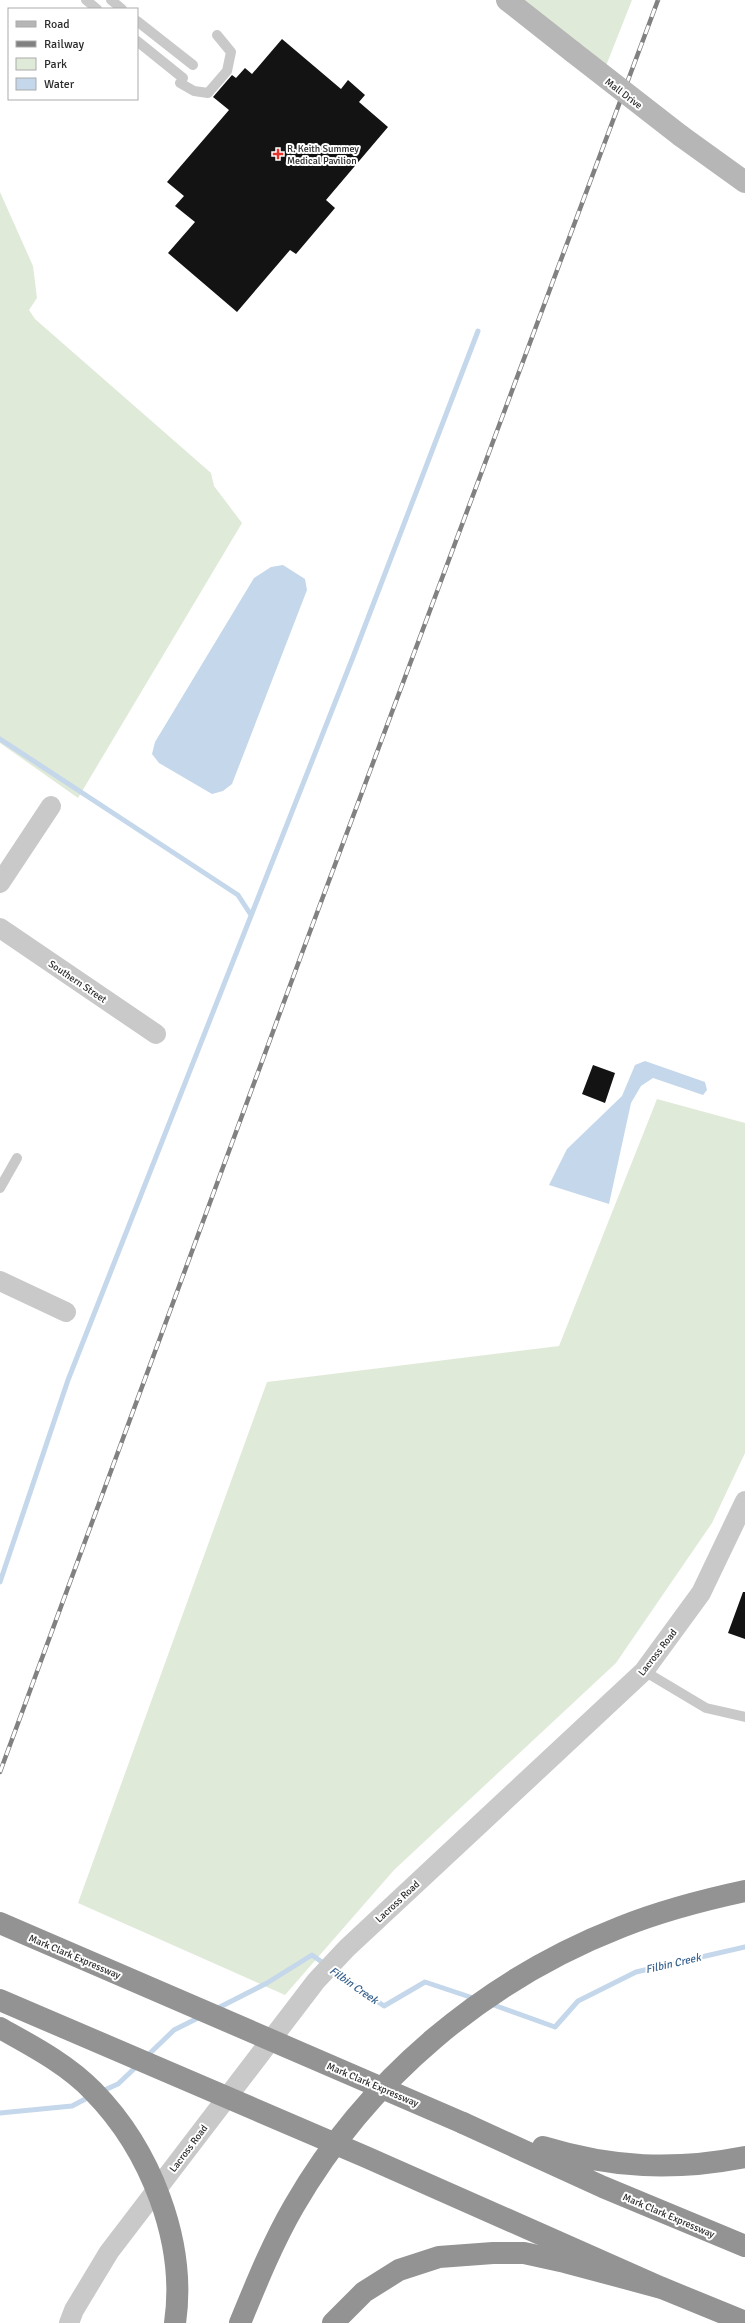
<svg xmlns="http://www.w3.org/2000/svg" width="745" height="2323" viewBox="0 0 745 2323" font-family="Signika,sans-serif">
	<rect width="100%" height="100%" fill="#fff"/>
	<path fill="#e0ead9" d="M507 0H632L602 76Z
		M0 192 33 266 37 298 29 310 35 319 211 473 214 486 242 523 78 798 0 743Z
		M657 1099 745 1123V1453L712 1523 616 1663 394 1870 285 1995 78 1903 267 1382 559 1346Z"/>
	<path fill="#c4d7eb" d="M283 565 305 579 307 590 232 784 223 791 212 794 159 763 152 754 155 742 254 578 271 567Z
		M645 1061 705 1082 707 1090 703 1095 653 1078 641 1086 631 1103 609 1204 549 1185 567 1149 622 1096 635 1065Z"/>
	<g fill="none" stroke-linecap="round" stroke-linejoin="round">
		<path stroke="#c4d7eb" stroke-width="5" d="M0 739 238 895 251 915
			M0 1582 68 1380 353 657 478 331
			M333 1970 384 2006 425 1982 476 1999
			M491 2004 555 2027 578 2001 636 1972 745 1947
			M216 2009 267 1983 312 1955 326 1965
			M146 2057 174 2030 202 2016
			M100 2092 118 2084 137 2066
			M0 2113 72 2106 91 2096"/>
	</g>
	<path fill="#131313" d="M282 39 341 89 348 80 365 95 359 102 388 127 326 200 335 208 296 254 290 250 237 312 168 253 195 222 175 206 184 196 167 182 229 110 213 97 232 75 236 78 245 68 252 74Z
		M593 1065 615 1073 605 1103 582 1094Z
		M743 1592H745V1639L728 1633Z"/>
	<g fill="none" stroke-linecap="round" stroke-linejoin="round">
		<path stroke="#c9c9c9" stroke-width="10" d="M86 0 97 9
			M111 0 122 9
			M137 21 193 65
			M137 41 183 78
			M180 83 194 91 208 93 227 71 231 52 217 35
			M0 1188 17 1158
			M644 1671 706 1708 745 1717"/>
		<path stroke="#c9c9c9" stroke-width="20" d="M0 883 51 806
			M0 928 156 1034
			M0 1281 66 1312
			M69 2323 74 2310 109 2252 316 1981 347 1948 644 1671 701 1593 745 1501"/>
		<path stroke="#b6b6b6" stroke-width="22" d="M507 0 573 52
			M681 136 745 182"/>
		<path stroke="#939393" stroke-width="22" d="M463 2123 603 2187 745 2246
			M543 2147C612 2168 674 2171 745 2157
			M240 2323C256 2284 273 2242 294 2206 367 2079 485 1980 621 1927 661 1911 703 1900 745 1891
			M333 2323 364 2292 399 2270 439 2257 493 2253H524L565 2262 662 2288 745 2322"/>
		<defs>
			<path id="rail" d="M0 1772 302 953 658 0"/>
		</defs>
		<use href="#rail" stroke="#818181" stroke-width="4.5"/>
		<use href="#rail" stroke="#fff" stroke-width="3" stroke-dasharray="9" stroke-linecap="butt"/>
		<path stroke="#b6b6b6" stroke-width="22" d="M573 52 681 136"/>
		<path stroke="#939393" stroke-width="22" d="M0 1923 463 2123
			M0 2000 366 2157 662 2288
			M0 2028C32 2046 67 2064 93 2091 150 2149 187 2241 175 2323"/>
	</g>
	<path fill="#e6332b" stroke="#fff" stroke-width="1.5" d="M276 148h4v4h4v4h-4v4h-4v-4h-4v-4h4z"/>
	<g text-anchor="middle" stroke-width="4" stroke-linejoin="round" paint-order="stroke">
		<g font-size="10" fill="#2c2c2c" stroke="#fff">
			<text transform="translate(624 93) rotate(37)" y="4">Mall Drive</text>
			<text transform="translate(78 981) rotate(34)" y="4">Southern Street</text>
			<text transform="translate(657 1652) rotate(-52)" y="4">Lacross Road</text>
			<text transform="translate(397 1901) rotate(-43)" y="4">Lacross Road</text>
			<text transform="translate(75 1956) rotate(23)" y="4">Mark Clark Expressway</text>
			<text transform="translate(373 2084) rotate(23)" y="4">Mark Clark Expressway</text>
			<text transform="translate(188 2148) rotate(-53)" y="4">Lacross Road</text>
			<text transform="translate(669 2215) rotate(23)" y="4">Mark Clark Expressway</text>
		</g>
		<g font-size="10" fill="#2c2c2c" stroke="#fff" text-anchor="start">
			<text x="287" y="152">R. Keith Summey<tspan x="287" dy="12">Medical Pavilion</tspan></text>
		</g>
		<g font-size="11" font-style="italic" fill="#3a638e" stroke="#fff">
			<text transform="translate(673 1963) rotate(-13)" y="4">Filbin Creek</text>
			<text transform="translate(354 1985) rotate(35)" y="4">Filbin Creek</text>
		</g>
	</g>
	<rect x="8" y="8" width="130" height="92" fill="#ffffff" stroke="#ababab"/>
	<rect x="16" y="21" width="20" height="6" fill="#b6b6b6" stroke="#ababab"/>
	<text x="44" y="28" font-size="12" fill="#2c2c2c">Road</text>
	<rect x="16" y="41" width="20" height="6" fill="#818181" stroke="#ababab"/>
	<text x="44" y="48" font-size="12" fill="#2c2c2c">Railway</text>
	<rect x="16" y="58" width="20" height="12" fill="#e0ead9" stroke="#ababab"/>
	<text x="44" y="68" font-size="12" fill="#2c2c2c">Park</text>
	<rect x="16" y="78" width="20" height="12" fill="#c4d7eb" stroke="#ababab"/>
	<text x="44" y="88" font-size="12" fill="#2c2c2c">Water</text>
</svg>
